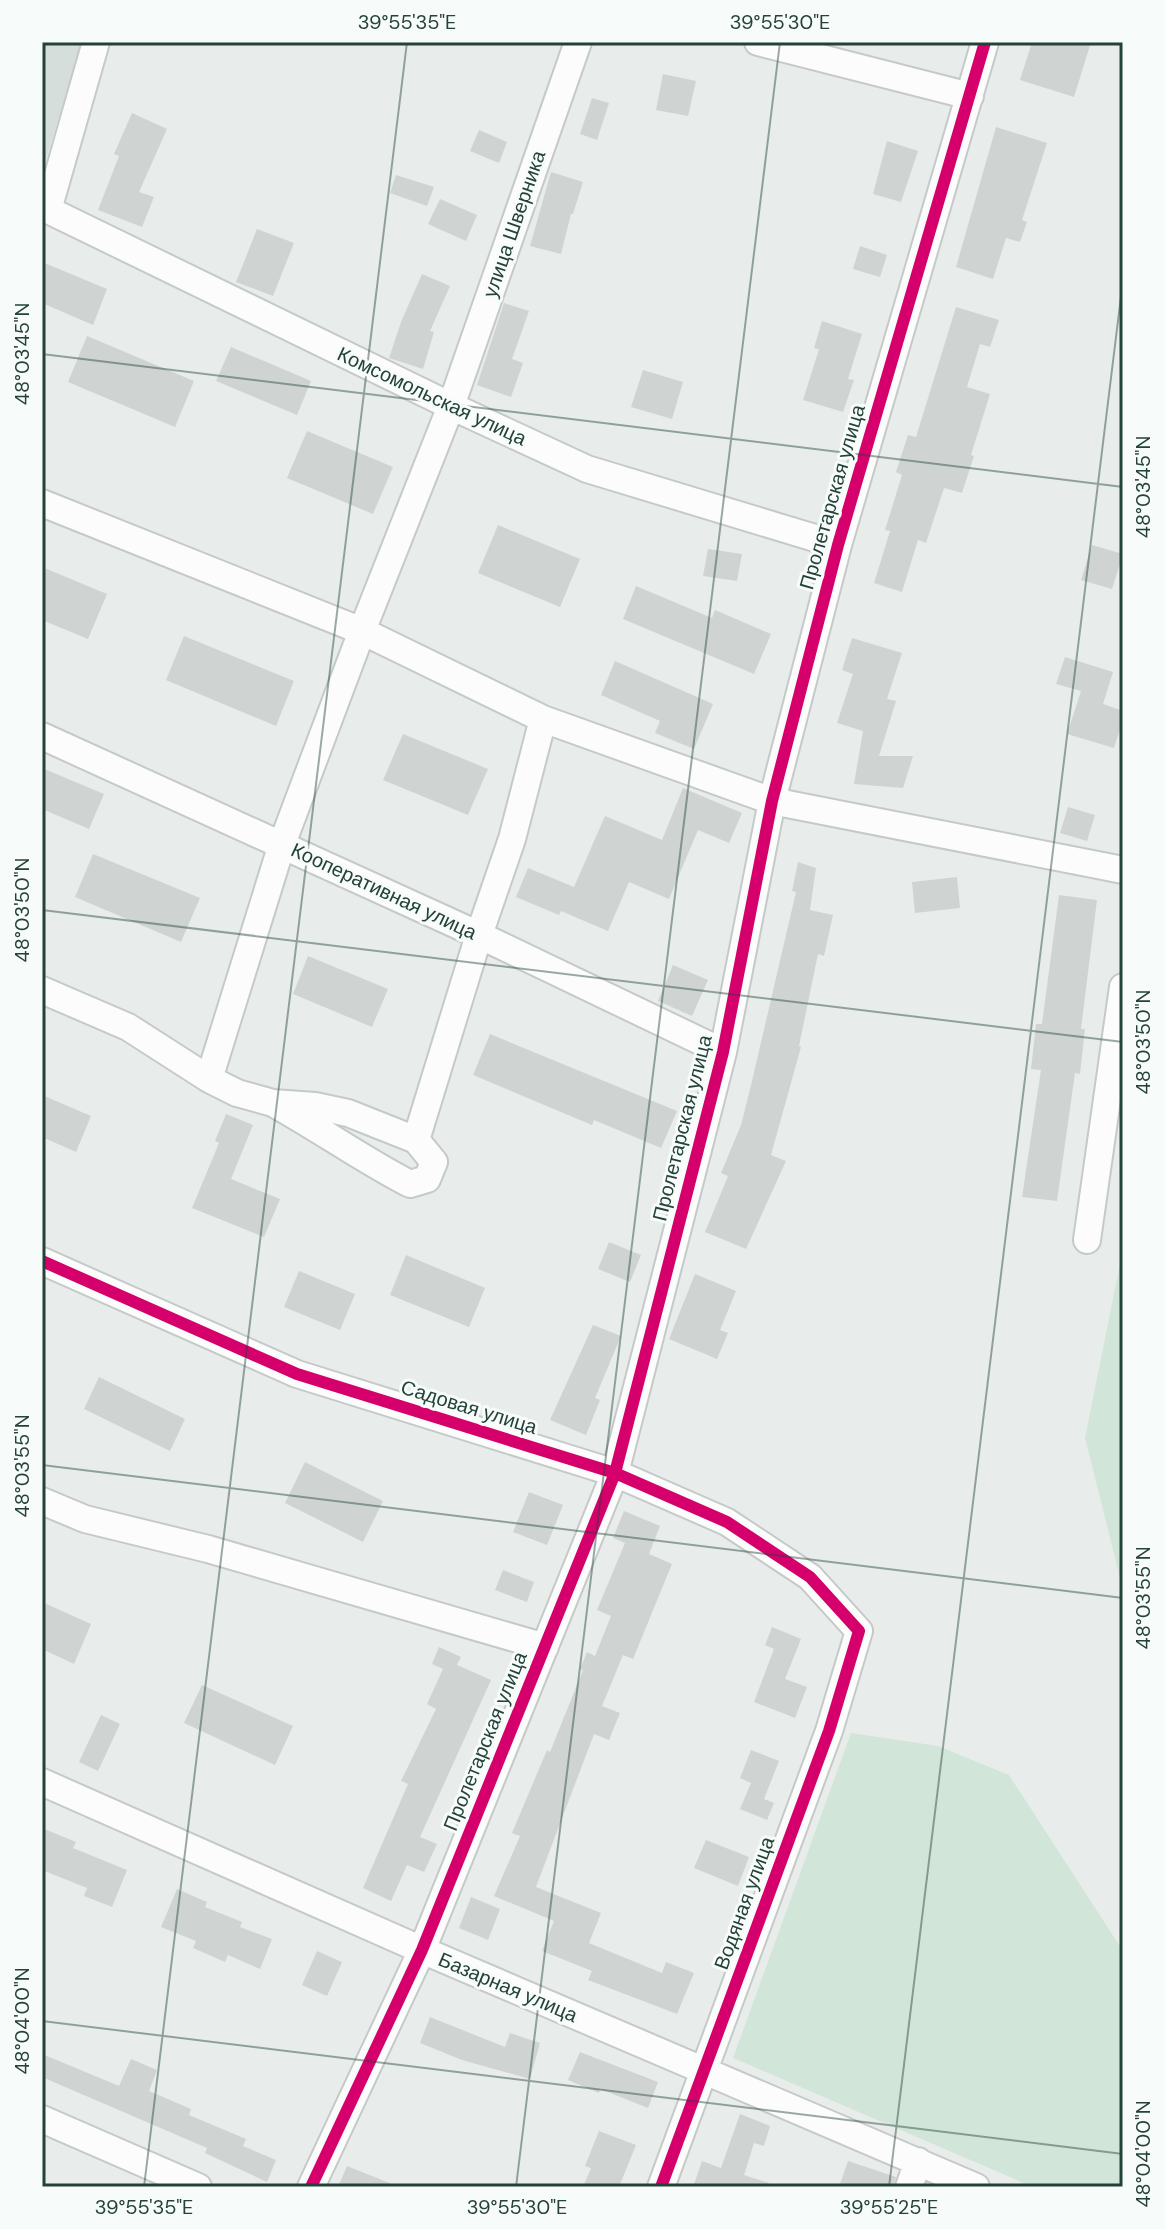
<svg xmlns="http://www.w3.org/2000/svg" width="1165" height="2229" viewBox="0 0 1165 2229" font-family="'DM Sans',sans-serif">
	<rect width="100%" height="100%" fill="#e8edeb"/>
	<path fill="#d6dedb" d="M42 42H82L42 172Z"/>
	<path fill="#d1e6d8" d="M1123 1249V1590L1085 1438Z
		M851 1733 938 1746 1009 1775 1123 1951V2187H1033L733 2058Z"/>
	<path fill="#cfd4d2" d="M1032 42H1091L1074 97 1020 80Z
		M663 74 696 81 688 116 656 110Z
		M592 98 609 103 597 140 580 134Z
		M132 113 167 129 139 192 154 197 142 227 98 210 119 156 114 154Z
		M996 127 1047 143 1022 220 1027 222 1020 242 1006 238 993 279 956 267Z
		M479 130 507 142 499 163 470 151Z
		M887 141 918 151 901 202 873 194Z
		M551 172 583 182 573 214H571L561 254 530 246Z
		M396 175 434 187 427 206 390 193Z
		M440 199 477 215 466 241 428 224Z
		M257 229 294 243 273 296 236 282Z
		M860 246 887 255 880 277 853 269Z
		M42 262 107 289 93 325 42 303Z
		M422 274 450 286 430 331 434 332 423 369 389 358 401 322Z
		M504 303 529 311 512 359 523 363 511 397 477 385Z
		M956 307 999 320 990 347 980 344 967 387 990 394 971 455 974 456 962 493 944 488 926 543 918 540 902 592 874 583 890 531 885 530 902 475 896 472 908 435 916 437Z
		M822 321 862 334 848 379 854 380 843 412 803 400 819 349 814 348Z
		M87 336 194 381 175 427 68 382Z
		M231 347 311 381 297 415 216 381Z
		M643 370 683 382 672 419 631 407Z
		M307 431 393 467 373 514 287 478Z
		M498 525 580 559 560 607 478 573Z
		M1092 545 1123 554 1112 589 1081 580Z
		M708 549 742 554 737 581 703 576Z
		M42 567 107 594 88 639 42 620Z
		M636 586 712 618 715 610 771 634 754 674 623 619Z
		M184 636 294 681 276 726 166 680Z
		M852 638 902 653 887 699 896 701 879 756H913L903 788 854 784 863 731 837 723 853 674 842 670Z
		M1065 657 1113 672 1103 704 1123 711V720L1114 748 1067 734 1081 691 1056 684Z
		M615 661 713 704 694 749 655 733 660 721 601 695Z
		M403 734 488 769 468 815 383 780Z
		M42 768 104 794 89 829 42 809Z
		M683 788 742 813 729 843 698 830 669 899 629 882 608 931 561 911 559 915 516 897 528 868 574 887 605 816 662 840Z
		M1068 807 1095 815 1087 841 1060 833Z
		M93 854 200 898 181 942 75 897Z
		M798 862 816 868 810 910 833 915 824 956 818 954 799 1046 801 1047 771 1155 786 1161 746 1249 705 1232 728 1176 721 1173 741 1125 752 1081 796 892 792 891Z
		M957 877 960 908 915 913 912 882Z
		M1059 895 1097 900 1081 1029H1085L1080 1074 1075 1073 1057 1201 1022 1197 1041 1070 1031 1069 1036 1024H1042Z
		M308 956 388 989 372 1027 293 994Z
		M673 965 708 980 692 1016 658 1001Z
		M490 1034 677 1111 661 1148 594 1120 592 1125 473 1075Z
		M42 1095 91 1116 76 1152 42 1137Z
		M226 1114 253 1125 231 1179 280 1199 264 1237 192 1208 219 1143 215 1141Z
		M609 1242 641 1255 630 1282 598 1269Z
		M406 1255 485 1288 469 1327 390 1295Z
		M299 1271 355 1294 340 1330 284 1307Z
		M695 1274 736 1291 720 1330 728 1333 717 1359 669 1339Z
		M593 1325 621 1336 595 1398 600 1400 586 1435 550 1420Z
		M99 1377 185 1419 170 1451 84 1409Z
		M305 1462 383 1501 363 1542 285 1503Z
		M529 1492 563 1505 547 1545 513 1532Z
		M624 1511 660 1526 649 1554 672 1564 633 1659 623 1655 602 1706 620 1713 609 1740 594 1734 536 1887 601 1913 589 1943 662 1973 666 1962 694 1973 677 2014 588 1980 592 1971 542 1951 554 1921 494 1896 520 1836 512 1833 547 1750 550 1752 583 1670 580 1669 587 1652 595 1656 611 1616 597 1610 625 1543 613 1538Z
		M503 1570 534 1582 527 1602 495 1590Z
		M42 1602 91 1624 74 1664 42 1649Z
		M772 1627 801 1639 785 1679 807 1687 795 1718 754 1702 774 1649 765 1645Z
		M439 1647 461 1657 457 1665 491 1680 420 1837 437 1844 424 1872 407 1865 391 1901 363 1888 408 1784 401 1781 436 1709 427 1704 443 1669 432 1664Z
		M202 1685 293 1726 275 1765 184 1723Z
		M101 1715 120 1724 98 1771 79 1762Z
		M751 1750 779 1761 764 1799 774 1803 767 1820 740 1809 751 1783 740 1778Z
		M42 1828 76 1842 73 1848 127 1870 112 1907 84 1896 87 1888 42 1870Z
		M706 1840 749 1857 738 1886 694 1868Z
		M177 1889 207 1902 205 1907 242 1922 240 1927 272 1939 260 1969 228 1955 225 1962 193 1948 196 1941 161 1927Z
		M471 1897 500 1909 488 1940 459 1928Z
		M317 1951 342 1962 327 1996 302 1985Z
		M430 2017 505 2047 510 2033 540 2043 530 2079 462 2060 420 2043Z
		M580 2052 658 2082 648 2108 600 2089 599 2093 568 2080Z
		M42 2054 119 2086 131 2059 157 2070 149 2091 191 2109 189 2115 246 2139 243 2146 276 2160 267 2182 205 2153 207 2148 42 2077Z
		M740 2114 770 2126 764 2146 754 2143 744 2175 769 2183 768 2187H693L702 2161 721 2168Z
		M599 2131 636 2145 619 2187H583L591 2168 585 2166Z
		M848 2161 896 2177 893 2187H839Z
		M347 2166 397 2186V2187H338Z"/>
	<g fill="none" stroke-linecap="round" stroke-linejoin="round">
		<defs>
			<path id="minor" d="M758 42 970 96
				M42 207 451 406 587 469 838 545
				M48 210 96 42
				M42 503 362 631 543 719 772 801 1123 870
				M42 736 479 935 723 1052
				M42 990 128 1027 209 1079 237 1093 273 1103 315 1106 348 1113 416 1140 434 1162 427 1179 410 1184C363 1160 320 1129 273 1103
				M209 1079 282 844 362 631 451 406 578 42
				M416 1140 479 935 512 839 543 719
				M1087 1240 1123 987
				M42 1261 297 1374 615 1473 727 1522 810 1577 859 1631 829 1731 661 2187
				M42 1501 85 1519 208 1549 545 1647
				M42 1782 422 1950 976 2187
				M42 2119 198 2187
				M311 2187 422 1950 615 1473 723 1052 772 801 838 545 985 42
				M909 2187 918 2161"/>
		</defs>
		<use href="#minor" stroke="#c5cac8" stroke-width="30"/>
		<use href="#minor" stroke="#fcfcfc" stroke-width="26"/>
		<defs>
			<path id="cycleway" d="M42 1261 297 1374 615 1473 727 1522 810 1577 859 1631 829 1731 661 2187
				M311 2187 422 1950 615 1473 723 1052 772 801 838 545 985 42"/>
		</defs>
		<use href="#cycleway" stroke="#f7fbf9" stroke-width="17"/>
		<use href="#cycleway" stroke="#d6006c" stroke-width="12"/>
	</g>
	<path fill="none" stroke="#24423a" stroke-width="2" stroke-opacity="0.45" d="M42 354 1123 487M42 910 1123 1042M42 1465 1123 1598M42 2021 1123 2154M144 2187 407 42M516 2187 780 42M889 2187 1123 280"/>
	<g text-anchor="middle" stroke-width="6" stroke-linejoin="round" paint-order="stroke">
		<g font-size="20" fill="#24423a" stroke="#f7fbf9">
			<text transform="translate(514 224) rotate(-71)" y="7">улица Шверника</text>
			<text transform="translate(432 396) rotate(25)" y="7">Комсомольская улица</text>
			<text transform="translate(832 497) rotate(-74)" y="7">Пролетарская улица</text>
			<text transform="translate(384 891) rotate(25)" y="7">Кооперативная улица</text>
			<text transform="translate(682 1128) rotate(-76)" y="7">Пролетарская улица</text>
			<text transform="translate(469 1407) rotate(17)" y="7">Садовая улица</text>
			<text transform="translate(485 1741) rotate(-68)" y="7">Пролетарская улица</text>
			<text transform="translate(744 1903) rotate(-70)" y="7">Водяная улица</text>
			<text transform="translate(508 1987) rotate(23)" y="7">Базарная улица</text>
		</g>
	</g>
	<rect width="1165" height="2229" fill="none" stroke="#f7fbf9" stroke-width="88"/>
	<rect x="44" y="44" width="1077" height="2141" fill="none" stroke="#24423a" stroke-width="3"/>
	<g font-size="20" text-anchor="middle" fill="#24423a">
		<text x="407" y="29">39°55'35"E</text>
		<text x="780" y="29">39°55'30"E</text>
		<text transform="translate(22 354) rotate(-90)" y="7">48°03'45"N</text>
		<text transform="translate(1143 487) rotate(-90)" y="7">48°03'45"N</text>
		<text transform="translate(22 910) rotate(-90)" y="7">48°03'50"N</text>
		<text transform="translate(1143 1042) rotate(-90)" y="7">48°03'50"N</text>
		<text transform="translate(22 1466) rotate(-90)" y="7">48°03'55"N</text>
		<text transform="translate(1143 1598) rotate(-90)" y="7">48°03'55"N</text>
		<text transform="translate(22 2021) rotate(-90)" y="7">48°04'00"N</text>
		<text transform="translate(1143 2154) rotate(-90)" y="7">48°04'00"N</text>
		<text x="144" y="2214">39°55'35"E</text>
		<text x="517" y="2214">39°55'30"E</text>
		<text x="889" y="2214">39°55'25"E</text>
	</g>
</svg>
